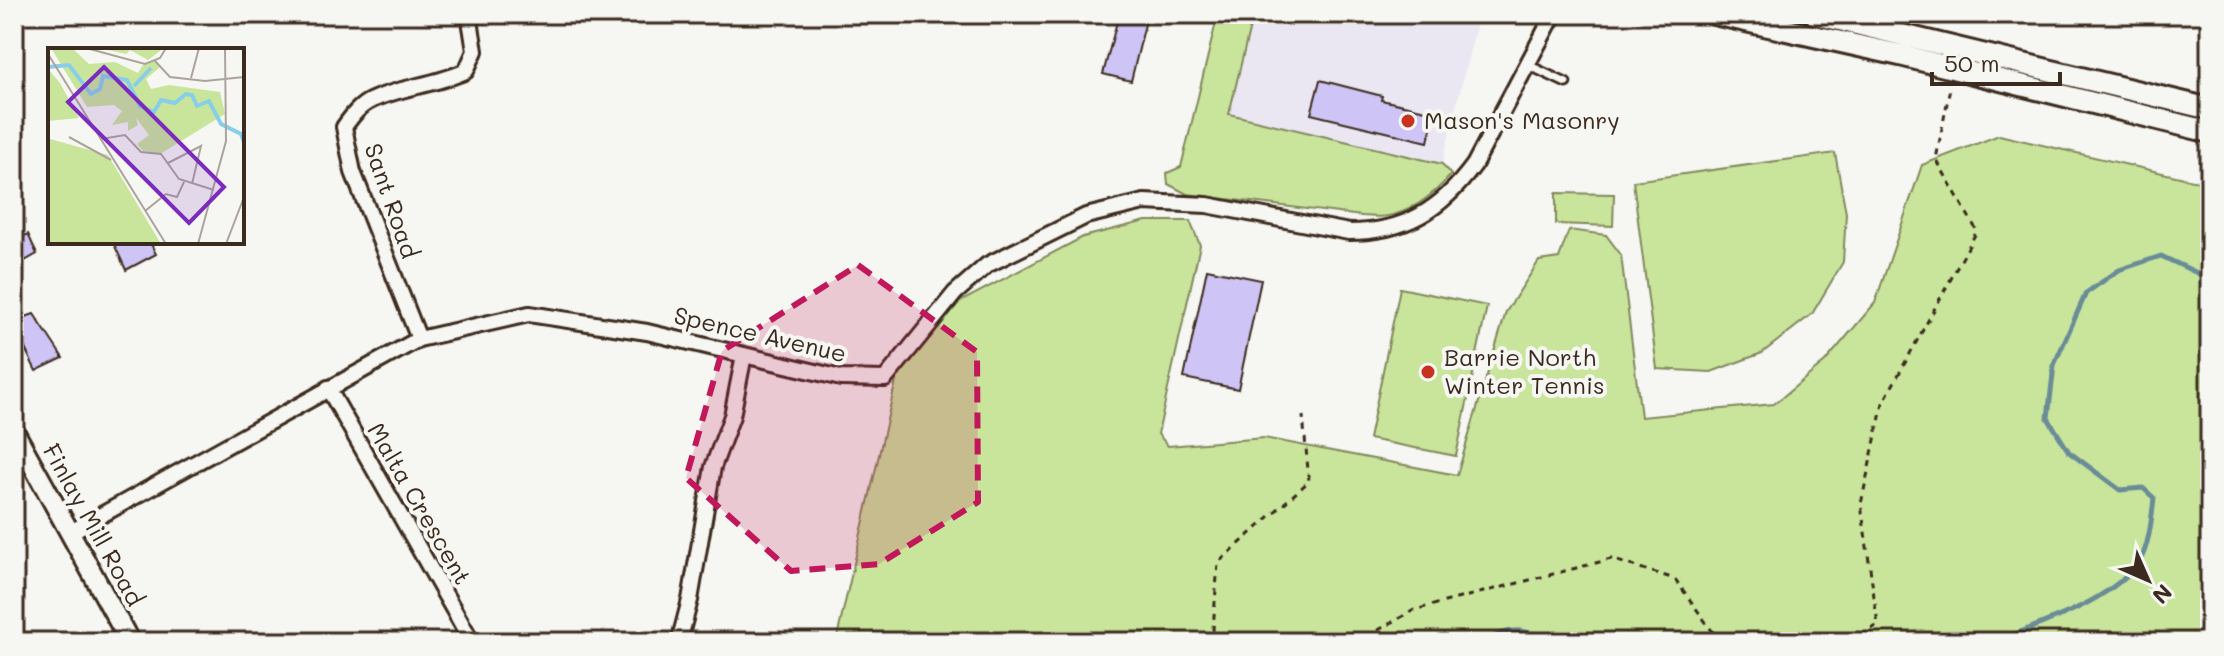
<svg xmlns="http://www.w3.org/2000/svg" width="2224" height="656" viewBox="0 0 2224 656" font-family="Mali,sans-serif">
	<rect width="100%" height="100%" fill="#f6f6f2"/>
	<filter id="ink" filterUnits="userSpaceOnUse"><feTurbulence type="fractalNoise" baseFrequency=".0125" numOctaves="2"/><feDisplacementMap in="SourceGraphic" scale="16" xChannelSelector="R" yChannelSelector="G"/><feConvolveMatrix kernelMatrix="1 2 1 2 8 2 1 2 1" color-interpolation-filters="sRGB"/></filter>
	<g filter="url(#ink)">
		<path fill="#eae7f3" d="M1253 14H1479L1442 164 1229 114Z"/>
		<path fill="#c9e59c" stroke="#82885d" stroke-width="2" d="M1218 14H1253L1229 114 1442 164 1451 175C1435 193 1412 212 1388 216 1380 218 1370 216 1362 216L1187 194 1168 184 1167 173 1181 167Z
			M1999 135 2210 184V642H836L898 372 956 304 1083 237 1146 221H1190L1200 245 1158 434 1168 446 1264 438 1457 475 1506 312 1539 261 1559 258 1569 230 1606 235 1621 255 1641 417 1774 404 1825 362 1875 303 1922 165Z
			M1835 153 1846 213 1843 262 1812 314 1762 353 1711 372 1657 369 1633 181Z
			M1556 193 1614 194 1613 226 1556 224Z
			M1400 288 1487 306 1456 456 1369 439Z"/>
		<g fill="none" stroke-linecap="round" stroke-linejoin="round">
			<path stroke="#698c97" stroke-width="5" d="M1483 642C1509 627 1524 627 1550 642
				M1993 642C2037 626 2109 602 2138 563 2149 550 2152 515 2154 498L2143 488 2120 490 2069 452 2048 418 2054 365 2086 293 2119 270 2161 256 2210 279"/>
		</g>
		<path fill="#cec4f6" stroke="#3b2a1e" stroke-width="2" d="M1119 14 1147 16 1131 81 1103 74Z
			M1320 80 1382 96 1381 100 1435 112 1428 142 1311 114Z
			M28 234 37 254 14 267V241Z
			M113 242H150L156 254 126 270Z
			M1207 269 1261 280 1238 389 1184 378Z
			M34 314 63 358 36 371 14 326V321Z"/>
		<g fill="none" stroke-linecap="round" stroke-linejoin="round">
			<defs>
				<path id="service" d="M1528 65 1566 83"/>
				<path id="minor" d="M419 339 353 172 344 127C352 116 360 105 372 100 400 87 436 85 466 71L475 51 469 14
					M328 388 472 642
					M69 533 419 339 529 314 647 332 841 378 885 379 955 293 987 265 1086 216 1144 202 1207 205 1349 232C1405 232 1441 210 1474 165L1554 14
					M679 642 690 600 713 467 732 416 744 355"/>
				<path id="tertiary" d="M14 431 130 642"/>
				<path id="secondary" d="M1714 14 1900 55 2210 132
					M1815 14 2210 109"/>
			</defs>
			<use href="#service" stroke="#3b2a1e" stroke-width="13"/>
			<use href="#minor" stroke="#3b2a1e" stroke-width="20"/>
			<use href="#tertiary" stroke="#3b2a1e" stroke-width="24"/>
			<use href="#secondary" stroke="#3b2a1e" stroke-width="26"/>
			<path stroke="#3b2a1e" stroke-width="3" stroke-dasharray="6 6" stroke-linecap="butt" d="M1218 642 1213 629 1218 563 1309 481 1303 416
				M1357 642 1414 610 1611 559 1675 579 1720 642
				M1851 642 1878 625 1861 504 1883 403 1977 231 1936 159 1950 88"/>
			<use href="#service" stroke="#f6f6f2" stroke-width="7"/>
			<use href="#minor" stroke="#f6f6f2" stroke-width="14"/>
			<use href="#tertiary" stroke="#f6f6f2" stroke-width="18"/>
			<use href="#secondary" stroke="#f6f6f2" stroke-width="20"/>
		</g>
	</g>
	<path fill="#c2185b" fill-opacity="0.2" stroke="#c2185b" stroke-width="6" stroke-dasharray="16 10" stroke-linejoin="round" d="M858 265 977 352 978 502 879 564 791 571 686 478 722 351Z"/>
	<g fill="#c8321e" stroke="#f6f6f2" stroke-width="3">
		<circle cx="1408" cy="121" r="8"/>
		<circle cx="1428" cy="372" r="8"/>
	</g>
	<g text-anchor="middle" stroke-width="8" stroke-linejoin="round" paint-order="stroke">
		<g font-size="24" fill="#3b2a1e" stroke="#f6f6f2" text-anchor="start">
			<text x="1424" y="129">Mason's Masonry</text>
			<text x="1444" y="366">Barrie North<tspan x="1444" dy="28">Winter Tennis</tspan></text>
		</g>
		<g font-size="24" fill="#3b2a1e" stroke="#f6f6f2">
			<text transform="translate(391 201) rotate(71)" y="8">Sant Road</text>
			<text transform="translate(760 335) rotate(13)" y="8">Spence Avenue</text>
			<text transform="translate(419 504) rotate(60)" y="8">Malta Crescent</text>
			<text transform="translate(93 525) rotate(61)" y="8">Finlay Mill Road</text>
		</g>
	</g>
	<g transform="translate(48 48)">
		<rect width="196" height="196" fill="#f6f6f2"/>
		<path d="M3 0H24L41 16 67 14 90 25 96 15 107 13 112 19 98 31 103 41 121 37 172 44 177 66 112 106 95 103 89 96 101 87 88 70 90 77 80 83V74L64 77 74 63 66 57 39 59ZM51 0H116L100 12 82 2 78 6ZM0 21 12 35 31 70 0 73ZM0 86 2 91 60 107 113 196H0Z" fill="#c9e59c"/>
		<path fill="none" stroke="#87cee8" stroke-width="4" d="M0 19 21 17 43 46 52 41 55 28 79 32 92 58 106 64 113 52 127 55 138 46 144 47 149 58 161 53 173 76 193 86 196 94M86 38 103 20"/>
		<path fill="none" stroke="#aba49d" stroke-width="2" d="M38 0 97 16 112 10 118 0M0 6 118 196M107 13 122 29 157 33 196 29M143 30 151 0M21 89 63 112M53 91 77 87 93 104 113 106 131 131 166 142M120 115 153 98 144 136M97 163 118 146 129 149 136 134M150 196 178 93 177 0M178 196 196 149"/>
		<path fill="#7b2cbf" fill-opacity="0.15" stroke="#7b2cbf" stroke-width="4" d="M56 19 176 139 141 175 20 54Z"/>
		<rect width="196" height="196" fill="none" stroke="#3b2a1e" stroke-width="4"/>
	</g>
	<rect width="2224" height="656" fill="none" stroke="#f6f6f2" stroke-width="48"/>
	<rect x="24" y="24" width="2176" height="608" fill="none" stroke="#3b2a1e" stroke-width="3" filter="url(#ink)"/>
	<g transform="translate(2148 580) rotate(135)" stroke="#f6f6f2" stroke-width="6" paint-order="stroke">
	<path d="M0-6L14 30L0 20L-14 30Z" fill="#3b2a1e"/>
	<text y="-12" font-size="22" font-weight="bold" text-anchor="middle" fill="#3b2a1e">N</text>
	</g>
	<path d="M1932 72v12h128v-12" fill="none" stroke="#3b2a1e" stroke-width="4"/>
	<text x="1944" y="72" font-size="24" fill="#3b2a1e" stroke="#f6f6f2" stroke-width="6" paint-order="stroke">50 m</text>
</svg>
